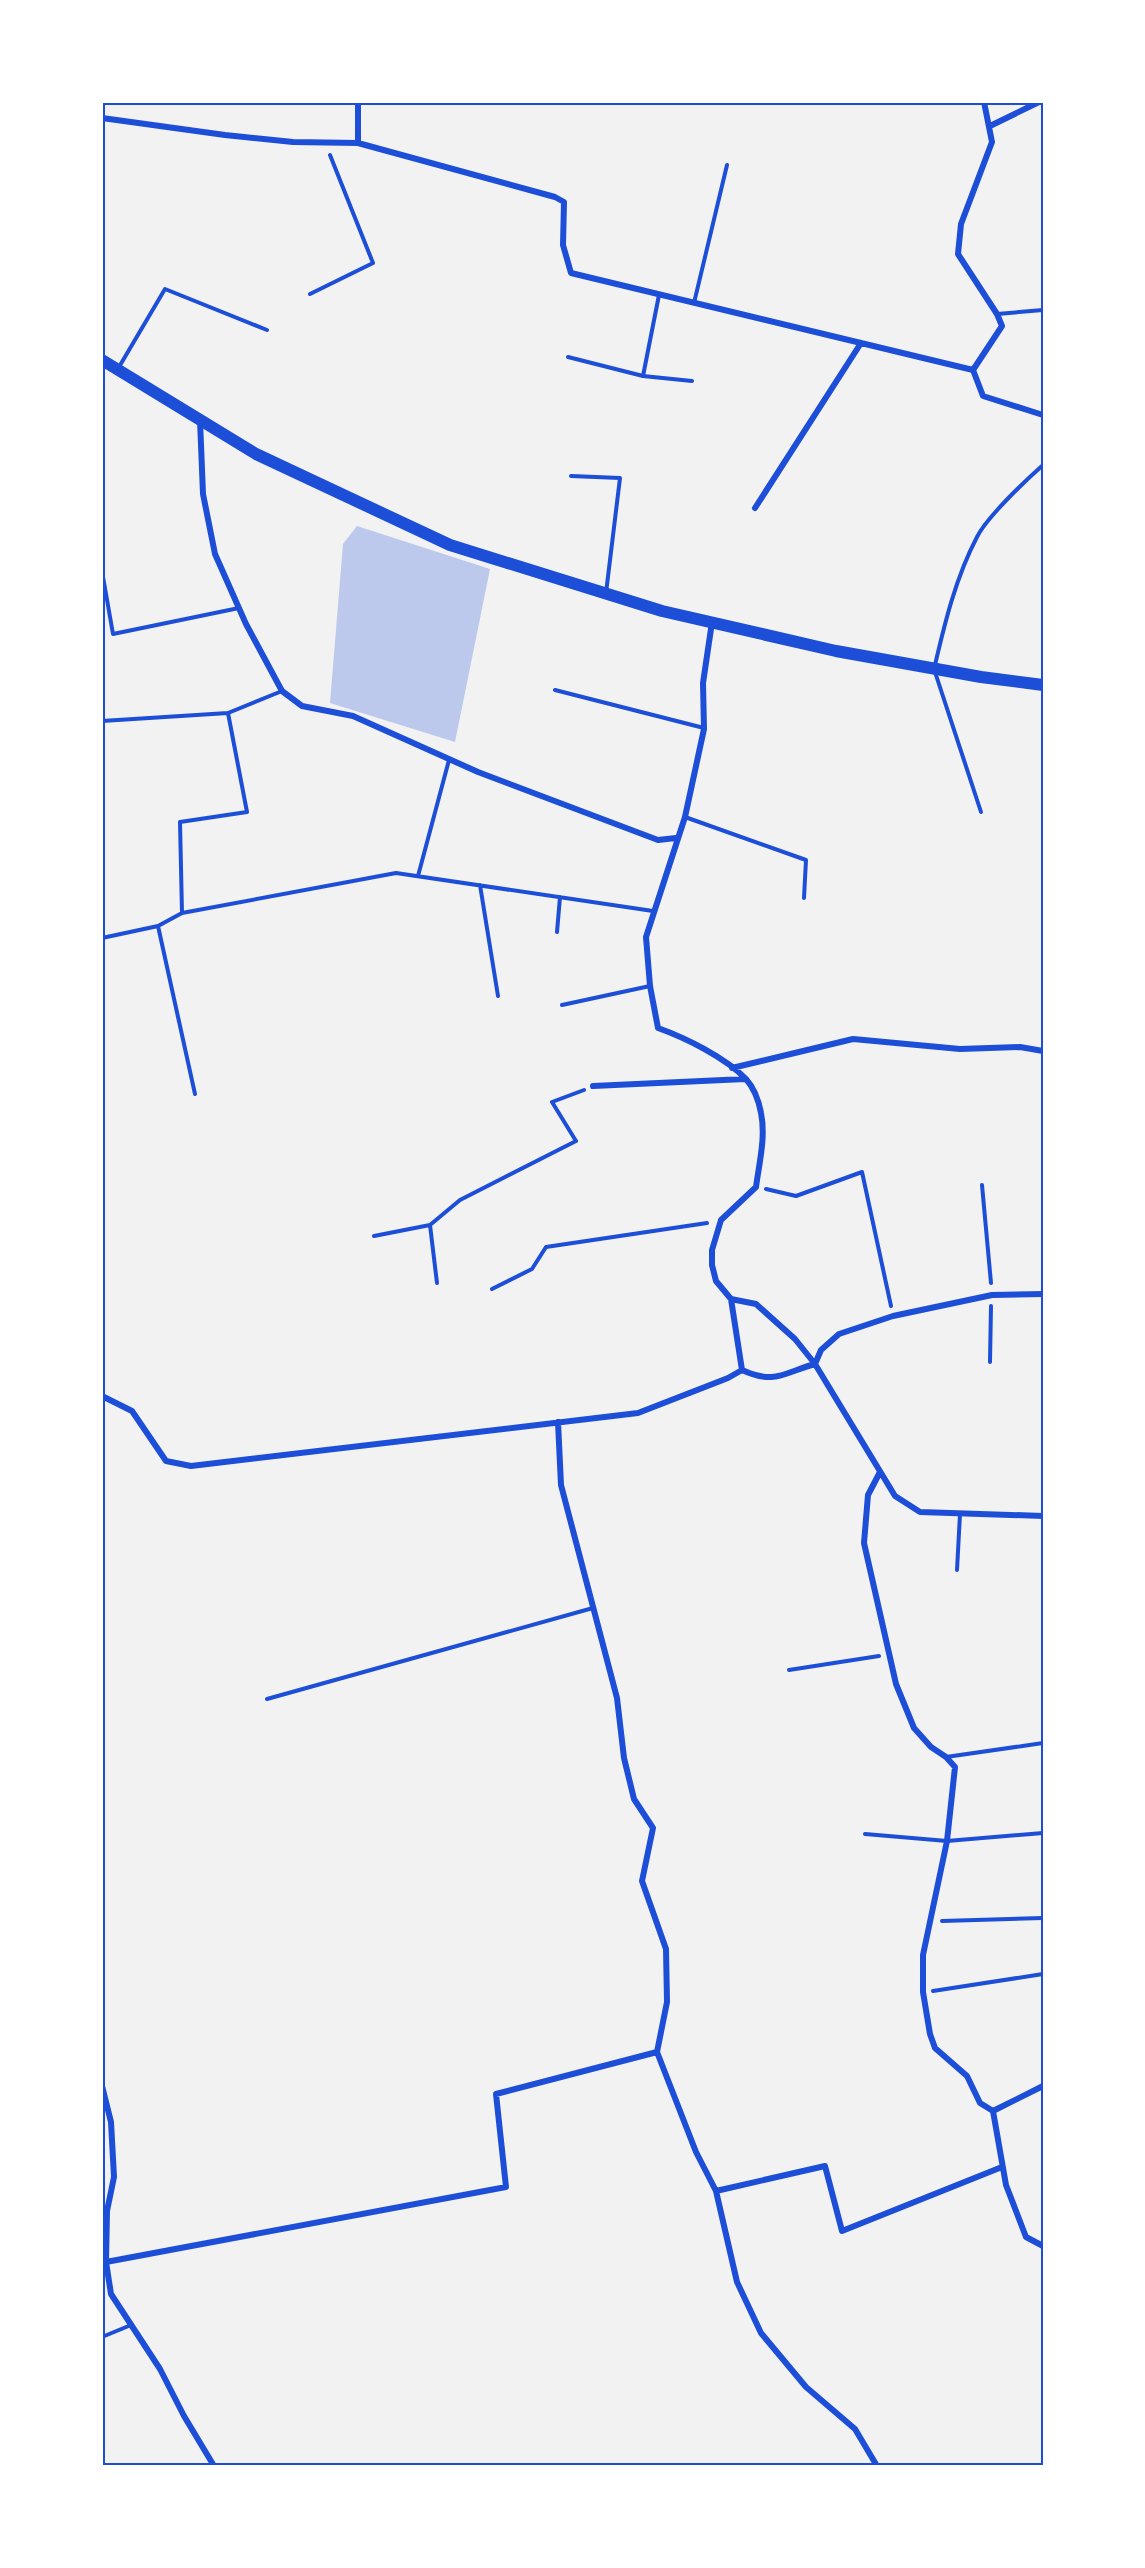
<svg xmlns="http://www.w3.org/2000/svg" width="1145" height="2568" viewBox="0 0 1145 2568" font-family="Mulish,sans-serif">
	<rect width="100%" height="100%" fill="#f2f2f2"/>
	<path fill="#bdc9ec" d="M357 526 490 569 455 742 330 703 343 544Z"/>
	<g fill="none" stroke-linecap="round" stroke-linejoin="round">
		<path stroke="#1d4ed8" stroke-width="4" d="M310 294 373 263 330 155
			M982 1185 991 1283
			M766 1189 796 1196 862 1172 891 1306
			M430 1225 437 1283
			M374 1236 430 1225 460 1200 576 1141 552 1102 584 1090
			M492 1289 532 1269 546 1247 707 1223
			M990 1362 991 1306
			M789 1670 879 1656
			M942 1921 1043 1918
			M933 1991 1043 1974"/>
		<path stroke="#1d4ed8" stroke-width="4" d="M694 303 727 165
			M997 314 1043 310
			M568 357 643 376 659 295
			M119 367 165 289 267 330
			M643 376 692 381
			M571 476 620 478 606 593
			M102 571 113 634 239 608
			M935 665C945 622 956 577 977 537 987 517 1025 481 1043 465
			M935 672 981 812
			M555 690 704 728
			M228 713 247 812 180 822 182 913 396 873 653 911
			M102 721 228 713 282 691
			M685 817 806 860 804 898
			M418 876 449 760
			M480 885 498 996
			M182 913 158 926 195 1094
			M557 932 560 897
			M102 938 158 926
			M562 1005 650 986
			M957 1570 960 1514
			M267 1699 593 1608
			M946 1757 1043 1743
			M865 1834 947 1841 1043 1833
			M102 2337 131 2325"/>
		<path stroke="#1d4ed8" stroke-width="6" d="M358 102V143
			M102 118 225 135 293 142 358 143 555 197 564 202 563 245 571 273 973 370 983 396 1043 415
			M990 126 1039 102
			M973 370 1002 326 997 314 958 254 961 224 992 142 984 102
			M200 420 203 494 215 554 246 624 282 691 302 706 353 716 478 772 658 840 676 838
			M755 508 861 343
			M732 1068 853 1039 960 1049 1020 1047 1043 1051
			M593 1086 745 1079
			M731 1299 756 1304 795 1339 815 1364 895 1496 920 1512 1043 1516
			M742 1370C775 1385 783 1373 815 1364L821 1350 839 1334 893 1316 992 1295 1043 1294
			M102 1396 132 1411 166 1461 191 1466 638 1413 728 1378 742 1370 731 1299 716 1281 712 1265V1250L721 1220 756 1187C759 1164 766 1137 761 1113 759 1102 754 1088 746 1079 726 1058 686 1038 658 1028L650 986 646 937 685 817 704 729 703 683 712 622
			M558 1422 561 1485 617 1698 624 1758 634 1799 653 1828 642 1881 666 1949 667 2002 657 2052 696 2152 716 2191 737 2282 761 2333 806 2387 855 2429 877 2466
			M880 1472 868 1495 864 1543 896 1684 914 1728 931 1747 946 1757 955 1767 947 1841 923 1955V1992L930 2034 935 2048 967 2076 980 2103 993 2111 1006 2185 1026 2237 1043 2246
			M102 2086 111 2122 114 2177 107 2211 106 2262 111 2294 160 2369 184 2416 214 2466
			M993 2111 1043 2086
			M716 2191 825 2166 842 2231 1002 2167
			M106 2262 506 2187 496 2094 657 2052"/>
		<path stroke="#1d4ed8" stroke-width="12" d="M102 360 256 454 450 545 662 611 836 651 981 677 1043 685"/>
	</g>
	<rect width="1145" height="2568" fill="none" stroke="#ffffff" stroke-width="207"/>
	<rect x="104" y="104" width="938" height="2360" fill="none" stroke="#1d4ed8" stroke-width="2"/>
</svg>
